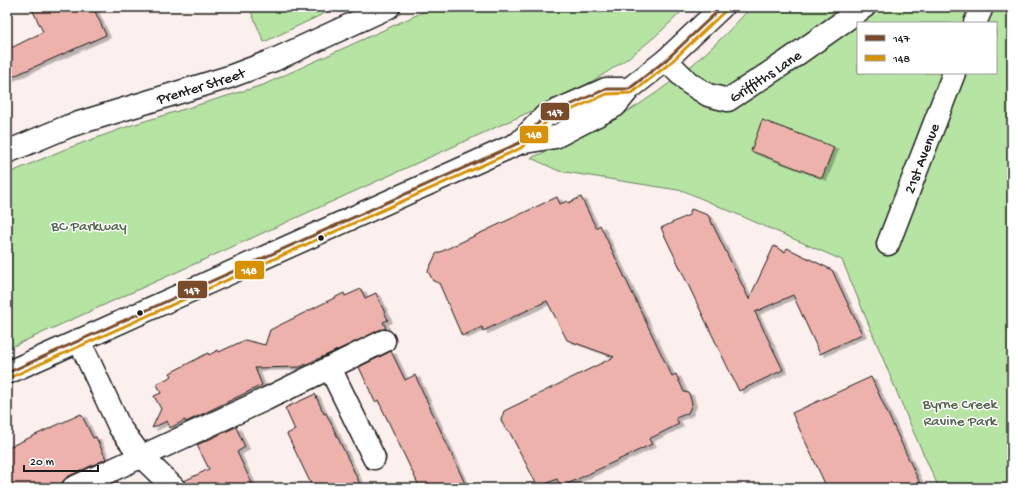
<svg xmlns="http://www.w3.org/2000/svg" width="1019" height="495" viewBox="0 0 1019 495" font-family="'Gochi Hand',sans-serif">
	<defs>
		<filter id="shadow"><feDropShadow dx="4.5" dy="2.5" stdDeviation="0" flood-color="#0004"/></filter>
	</defs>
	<rect width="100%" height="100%" fill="#fbf0ee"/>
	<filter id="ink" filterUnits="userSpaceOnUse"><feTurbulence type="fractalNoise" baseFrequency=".025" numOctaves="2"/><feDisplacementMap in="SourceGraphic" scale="8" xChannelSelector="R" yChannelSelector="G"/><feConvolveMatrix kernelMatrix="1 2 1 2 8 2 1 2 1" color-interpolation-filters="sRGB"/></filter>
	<g filter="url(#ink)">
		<path fill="#b6e4a3" stroke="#698060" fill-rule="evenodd" d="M249 7H338L264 42Z
			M434 7H686C648 46 615 70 567 95L7 349V174L63 150 132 125 263 85Z
			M751 7H1012V488H939L913 431 842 260 684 191 559 171 531 158C561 144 594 132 622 115 671 86 714 49 751 7ZM858 23H996V73H858Z"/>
		<path fill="#edb2ac" stroke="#1c1c1c" filter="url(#shadow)" d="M31 7H93L106 35 7 79V50L43 32Z
			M762 120 834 147 822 178 751 151Z
			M557 197 560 204 567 201 568 203 581 197 596 228 600 225 665 362 672 376 676 374 684 392 689 393 692 404 688 413 676 418 679 424 649 439 652 444 561 487 557 479 538 487 509 431 506 430 501 420 504 411 614 357 567 340 547 301 483 331 482 327 462 336 439 283 433 281 428 271 436 254Z
			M691 209 708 215 749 299 774 246 785 252 787 248 832 270 862 334 820 354 793 295 755 312 783 370 739 391 661 228 689 215Z
			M361 289 365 298 376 293 388 320 383 322 386 328 300 367 255 368 262 385 186 422 185 420 170 428 167 421 152 428 161 409 154 396 161 393 157 384 172 376 170 373 208 353 209 355 218 350 219 352 245 340 265 345 270 330 344 293 345 296Z
			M391 351 405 380 415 375 467 488H420L378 400 375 402 359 367Z
			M871 377 922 488H827L792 413Z
			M315 394 324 414 326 413 362 488H313L287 434 295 430 285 408Z
			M81 414 93 438 96 437 106 459 67 477 63 481 61 488H7V448Z
			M236 427 245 447 237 452 254 488H186L184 481 209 469 197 445Z
			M117 481 121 488H103Z"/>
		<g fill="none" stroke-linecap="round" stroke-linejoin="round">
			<defs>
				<g id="street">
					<path d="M975 23 982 7"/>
					<path id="s1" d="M666 60 689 83 708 95 728 100 786 62 864 7"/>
					<path id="s2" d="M7 152 69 126 229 77 274 60 389 7"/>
					<path id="s3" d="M888 244 954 73"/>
					<path d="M79 340 120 428 141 456 174 488"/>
					<path d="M330 368 374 458"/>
					<path d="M73 488 266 399 384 341"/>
				</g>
				<path id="secondary" d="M519 143 545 116 606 89H629
					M7 373 519 143 555 137 615 106 629 89 666 60 722 7"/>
			</defs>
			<use href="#street" stroke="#1c1c1c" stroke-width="25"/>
			<use href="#secondary" stroke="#1c1c1c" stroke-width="25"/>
			<use href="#street" stroke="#fff" stroke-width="22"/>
			<use href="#secondary" stroke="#fff" stroke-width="22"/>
			<defs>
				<path id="bus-1" d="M7 373 519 143 545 116 606 89H629L666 60 722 7"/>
				<path id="bus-2" d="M9 378 521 148 548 120 607 94 632 93 669 64 725 11"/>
			</defs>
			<use href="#bus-1" stroke="#fff" stroke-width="6"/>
			<use href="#bus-2" stroke="#fff" stroke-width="6"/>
			<use href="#bus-1" stroke="#7a4b2a" stroke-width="3"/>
			<use href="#bus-2" stroke="#d69104" stroke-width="3"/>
		</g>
	</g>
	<g fill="#1c1c1c" stroke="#fff" stroke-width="1.5">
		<circle cx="321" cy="238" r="3.5"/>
		<circle cx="140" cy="313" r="3.5"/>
	</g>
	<g text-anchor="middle" stroke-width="3" stroke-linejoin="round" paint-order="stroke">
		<g font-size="15" fill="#1c1c1c" stroke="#fff">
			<text dy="5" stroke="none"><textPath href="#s1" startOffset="120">Griffiths Lane</textPath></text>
			<text dy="5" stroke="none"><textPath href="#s2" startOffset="205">Prenter Street</textPath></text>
			<text dy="5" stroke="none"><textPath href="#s3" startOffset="92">21st Avenue</textPath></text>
		</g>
		<g font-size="15" fill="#52624b" stroke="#fff">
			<text x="89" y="230">BC Parkway</text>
			<text x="960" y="408">Byrne Creek<tspan x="960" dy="17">Ravine Park</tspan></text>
		</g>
	</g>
	<g stroke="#fff" stroke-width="1.5">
		<rect x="540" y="102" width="30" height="19" rx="4" fill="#7a4b2a"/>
		<rect x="519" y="125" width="30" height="19" rx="4" fill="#d69104"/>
		<rect x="234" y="260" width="31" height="20" rx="4" fill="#d69104"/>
		<rect x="177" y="280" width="31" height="19" rx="4" fill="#7a4b2a"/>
	</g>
	<g font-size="11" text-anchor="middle" font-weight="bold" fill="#fff">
		<text x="555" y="116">147</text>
		<text x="534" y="138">148</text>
		<text x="249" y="274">148</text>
		<text x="192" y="294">147</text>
	</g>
	<rect width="1019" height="495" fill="none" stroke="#fff" stroke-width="24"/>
	<rect x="12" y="12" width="995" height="471" fill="none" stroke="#1c1c1c" stroke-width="1.5" filter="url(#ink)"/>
	<rect x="857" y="22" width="140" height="52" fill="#ffffff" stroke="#a4a4a4"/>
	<rect x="865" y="35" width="20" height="6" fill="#7a4b2a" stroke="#a4a4a4"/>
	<text x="893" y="42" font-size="12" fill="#1c1c1c">147</text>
	<rect x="865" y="55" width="20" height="6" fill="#d69104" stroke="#a4a4a4"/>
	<text x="893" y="62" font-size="12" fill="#1c1c1c">148</text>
	<path d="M24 465v6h74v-6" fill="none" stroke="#1c1c1c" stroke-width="2"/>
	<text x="30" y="465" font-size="12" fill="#1c1c1c" stroke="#ffffff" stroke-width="3" paint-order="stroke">20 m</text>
</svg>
